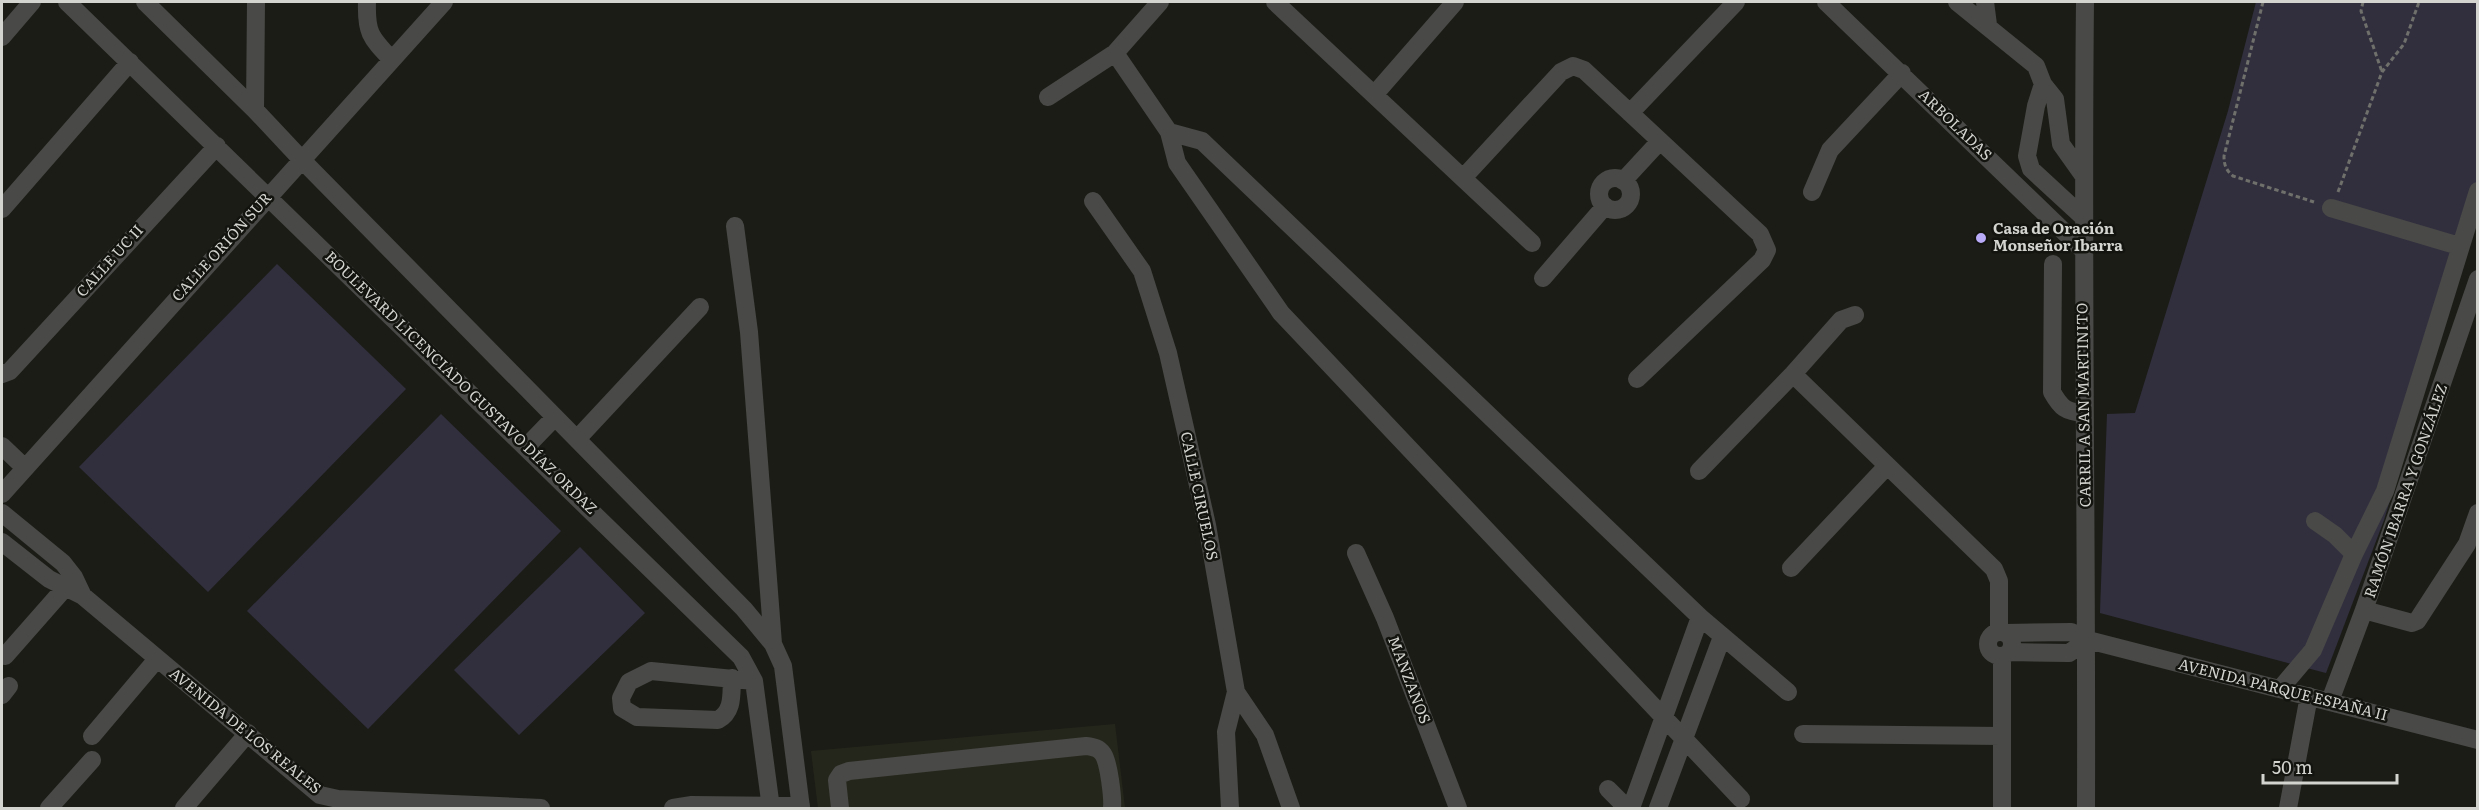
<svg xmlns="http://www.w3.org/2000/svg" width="2479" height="810" viewBox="0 0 2479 810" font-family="Literata,serif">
	<rect width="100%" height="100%" fill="#1c1c17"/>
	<path fill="#25261b" d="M1115 724 1125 808H818L811 751Z"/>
	<path fill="#312f3e" d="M2256 2H2477V218L2459 272 2384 520 2326 673 2100 613 2107 414 2135 413 2228 111Z
		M277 264 406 389 208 592 79 467Z
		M441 414 561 531 368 729 247 611Z
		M580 547 645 613 519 735 454 670Z"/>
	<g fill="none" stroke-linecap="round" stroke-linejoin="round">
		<path stroke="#6f6f6b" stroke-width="3" stroke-dasharray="4.5 3" stroke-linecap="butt" d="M2263 2 2224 156C2224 165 2226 170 2233 176L2314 202
			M2363 2 2361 11 2382 72
			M2338 192 2382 72 2404 44 2419 2"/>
		<path stroke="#494947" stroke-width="18" d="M67 2 741 657 754 681 771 808
			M145 2 255 110 301 159 744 609 773 644 783 666 801 808
			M367 2C366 32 370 37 391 59
			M1275 2 1532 243
			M1826 2 2083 250
			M1957 2 2036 66 2043 84 2055 99 2061 144 2083 175
			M1985 2 1988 25
			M2085 2C2082 271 2087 539 2086 808
			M2 37 32 2
			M1115 53 1169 132 1177 163 1281 313 1741 799
			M2043 84 2036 106 2027 156 2031 169 2083 217
			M1374 95 1455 2
			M1048 97 1115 53 1160 2
			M255 110 256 2
			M1630 113 1736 2
			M1169 132 1202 141 1700 617 1788 692
			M1463 178 1561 72 1573 66 1584 70 1760 234 1767 250 1762 260 1637 379
			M1599 194a16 16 0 1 1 32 0a16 16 0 1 1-32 0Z
			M1623 181 1660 141
			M1812 192 1830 150 1902 73
			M1093 201 1142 271 1168 353 1207 525 1236 692 1226 732 1230 808
			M2331 208 2459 246
			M2 209 130 62
			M735 226 749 332 773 644
			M2053 264 2052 392C2061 408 2066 412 2084 413
			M1543 278 1605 206
			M2 374 10 371 217 146
			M1793 374 1994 569 1999 581V632
			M577 439 700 307
			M2 446 25 468
			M526 447 555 417
			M1699 471 1793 374 1841 320 1855 315
			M2 494 444 2
			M2 513 63 563 74 577 83 596
			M2315 521 2335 535 2354 554
			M2 542 49 579 83 596 320 795 338 799 541 808
			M1356 553 1385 618 1458 808
			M1791 568 1887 466
			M2364 610 2412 623 2417 621 2467 544 2478 513
			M1988 644a12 12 0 1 1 24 0a12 12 0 1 1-24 0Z
			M2006 633 2071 632 2088 640 2478 740
			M2009 652 2069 653 2088 640
			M5 656 71 581
			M2002 656V808
			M732 678C731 694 734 711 718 720L637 717 622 708 621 698 629 682 651 671 754 681
			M2280 689 2313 650 2354 554 2385 491 2478 191
			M1236 692 1265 735 1291 808
			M2 695 9 686
			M2330 701 2364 610 2478 279
			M1803 734 2002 736
			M92 736 157 659
			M1608 789 1627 808
			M49 808 92 760
			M184 808 248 733
			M673 808 692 805 801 806
			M840 808 837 780 841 774 849 771 1086 746C1094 747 1099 748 1103 754 1109 763 1113 798 1112 808
			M1631 808 1700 617
			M1658 808 1722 637
			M2288 808 2309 696"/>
	</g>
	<circle fill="#b9abf7" stroke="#13130f" stroke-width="2" cx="1981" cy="238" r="6"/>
	<g text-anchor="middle" stroke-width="5" stroke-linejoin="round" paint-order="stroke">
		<g font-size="15" fill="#d3d3d0" stroke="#13130f">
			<text transform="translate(1955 125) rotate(44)" y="5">ARBOLADAS</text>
			<text transform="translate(222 247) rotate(-48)" y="5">CALLE ORIÓN SUR</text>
			<text transform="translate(110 261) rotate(-48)" y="5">CALLE UC II</text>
			<text transform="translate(461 383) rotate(44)" y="5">BOULEVARD LICENCIADO GUSTAVO DÍAZ ORDAZ</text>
			<text transform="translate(2084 405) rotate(-91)" y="5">CARRIL A SAN MARTINITO</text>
			<text transform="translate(2406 491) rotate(-71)" y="5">RAMÓN IBARRA Y GONZÁLEZ</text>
			<text transform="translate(1199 496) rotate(78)" y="5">CALLE CIRUELOS</text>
			<text transform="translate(1409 680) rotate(69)" y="5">MANZANOS</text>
			<text transform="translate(2283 690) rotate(14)" y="5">AVENIDA PARQUE ESPAÑA II</text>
			<text transform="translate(245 731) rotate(39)" y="5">AVENIDA DE LOS REALES</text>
		</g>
		<g font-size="15" font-weight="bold" fill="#d3d3d0" stroke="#13130f" text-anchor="start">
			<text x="1993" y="234">Casa de Oración<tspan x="1993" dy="17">Monseñor Ibarra</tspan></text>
		</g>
	</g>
	<rect width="2479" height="810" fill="none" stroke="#d3d3d0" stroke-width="6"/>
	<path d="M2263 774v9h134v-9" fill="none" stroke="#d3d3d0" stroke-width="3"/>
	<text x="2272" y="774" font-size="18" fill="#d3d3d0" stroke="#13130f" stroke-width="4.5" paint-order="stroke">50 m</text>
</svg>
